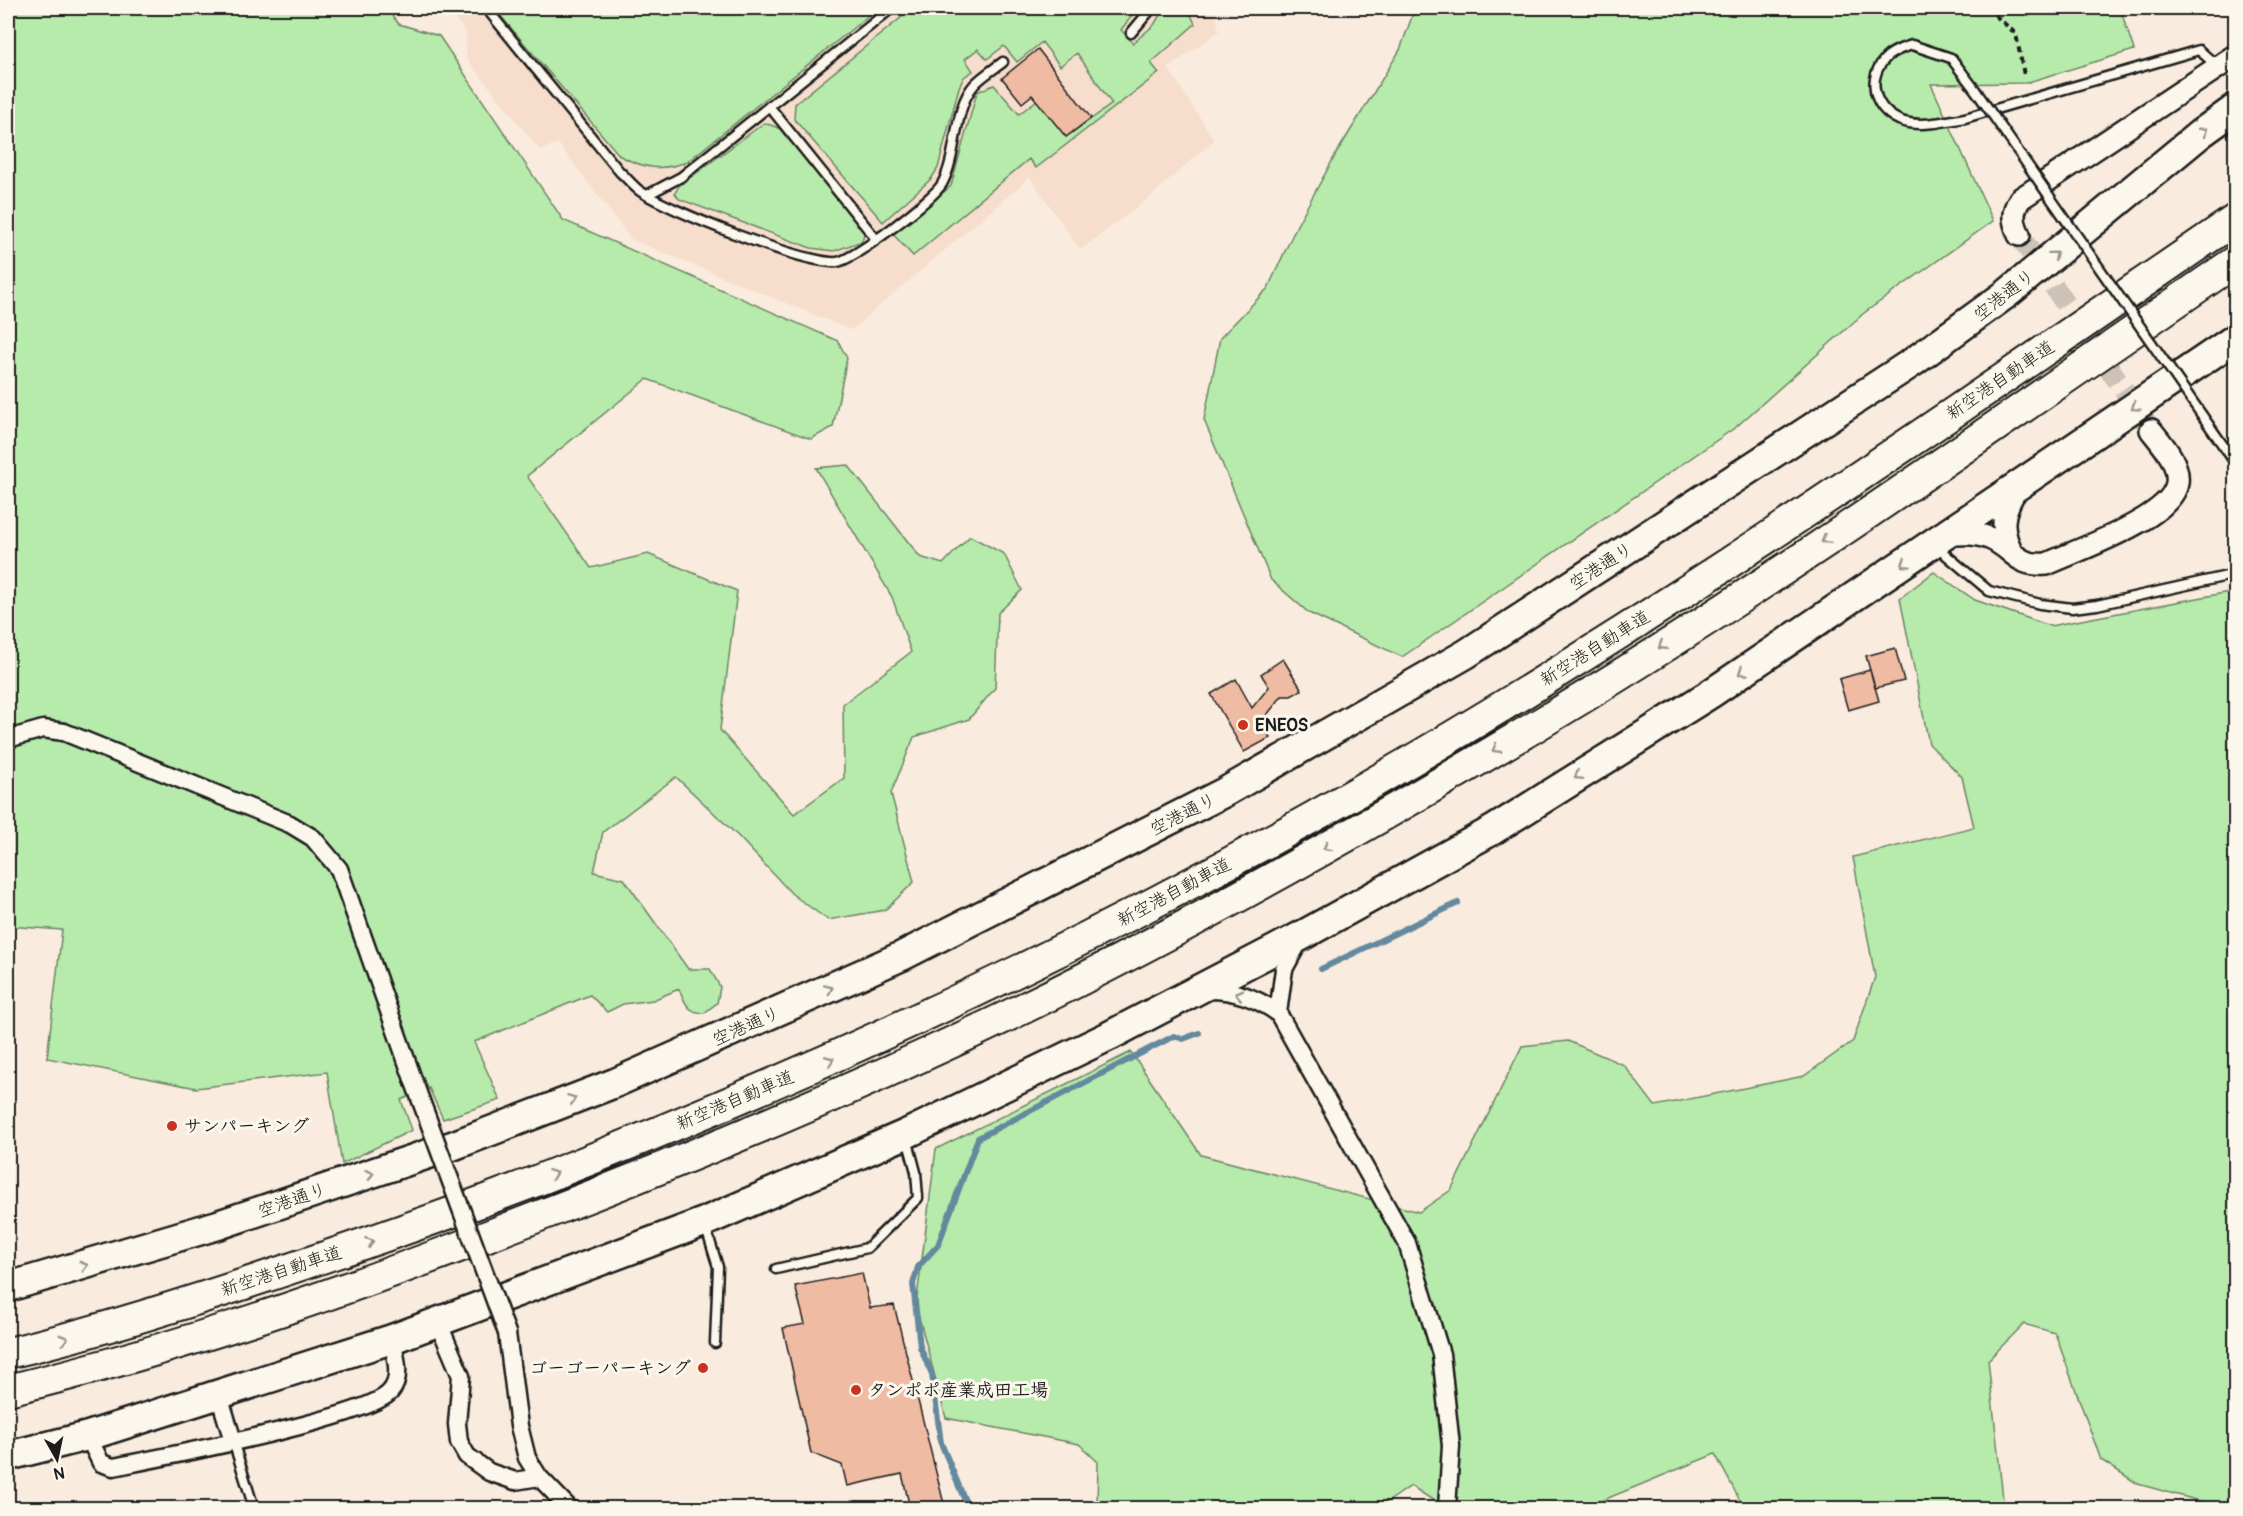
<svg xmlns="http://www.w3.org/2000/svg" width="2243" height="1516" viewBox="0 0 2243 1516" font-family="Pangolin,'Klee One',sans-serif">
	<rect width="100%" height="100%" fill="#f9ebdd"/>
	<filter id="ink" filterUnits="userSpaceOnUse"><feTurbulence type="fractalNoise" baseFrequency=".0167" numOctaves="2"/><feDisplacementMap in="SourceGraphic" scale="12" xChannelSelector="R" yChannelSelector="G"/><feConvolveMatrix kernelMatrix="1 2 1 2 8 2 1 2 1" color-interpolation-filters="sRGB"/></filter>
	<g filter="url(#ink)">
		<path fill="#f6ddcc" d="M446 8H1214L1219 31 1168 68 1214 140 1144 202 1080 250 1030 177 851 330 631 239 558 143 540 150 467 59 466 32Z"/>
		<path fill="#b7ebac" stroke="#6a8464" stroke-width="1.5" d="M8 8H386L399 24 439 36 563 220 838 341 847 358 833 427 811 439 647 379 527 476 591 568 648 554 737 591 720 730 794 814 844 778 843 704 911 652 892 597 816 468 848 465 920 557 943 564 970 536 1004 554 1022 590 998 613 995 688 969 719 914 737 891 793 914 882 885 910 828 920 792 894 738 836 676 777 603 832 594 872 624 879 688 969H710L720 987 717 1003 704 1013C687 1012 686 1004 679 989L653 1000 623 1004 607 1012 590 995 474 1042 500 1100 443 1119 429 1088 401 1100 412 1130 342 1164 327 1072 196 1088 47 1058 62 930 8 926Z
			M494 8H878L687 162C660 171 646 169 620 156Z
			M913 8H1137L1121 30 1133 43 1154 25 1164 8H1188L1195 24 1151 63 1159 73 1036 168 1029 159 913 256 893 234 951 186 977 92 994 85 1019 114 1037 100 1066 137 1112 104 1077 53 1060 66 1042 42 1017 62 1004 46 987 59 978 49 965 59 973 71 964 77 959 87 938 168 931 179 883 222 794 119 795 104Z
			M1415 8H2120L2134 50 2025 83 1931 84 1993 221 1864 313 1736 427 1402 657 1309 613 1271 580 1204 420 1220 338 1268 288 1297 225 1336 154 1400 50Z
			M764 123 779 128 865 230 862 241 834 251 811 248 679 199 675 193 679 186Z
			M1934 572 1975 600 2050 626 2235 591V1508H2225L2138 1484 2101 1460 2055 1333 2024 1324 1988 1360 2004 1508H1744L1715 1454 1584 1508H1445L1411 1486 1379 1508H1097L1098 1462 1079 1444 946 1418 916 1306 936 1149 1131 1052 1201 1155 1419 1212 1451 1190 1522 1046 1568 1041 1624 1065 1655 1106 1804 1076 1853 1041 1875 977 1853 857 1974 827 1962 777 1929 744 1900 598Z"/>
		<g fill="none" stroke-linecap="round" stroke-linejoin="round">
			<path stroke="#63899e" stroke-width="6" d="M1321 969 1458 903
				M968 1508 941 1443 932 1374 920 1347 913 1284 918 1267 938 1245 978 1138 1174 1036 1183 1039 1199 1033"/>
		</g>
		<path fill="#f0bba3" stroke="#1c1c1c" stroke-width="1.5" d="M1038 49 1091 118 1066 137 1032 95 1022 103 1002 78Z
			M1895 648 1904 681 1875 688 1866 656Z
			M1283 659 1302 690 1291 696H1282L1262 721 1270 738 1244 752 1211 694 1236 679 1252 708 1269 687 1261 674Z
			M1870 670 1879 701 1848 710 1839 679Z
			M862 1273 870 1308 894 1305 945 1508H957H910L902 1474 847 1486 842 1465 811 1453 783 1328 805 1324 795 1286Z"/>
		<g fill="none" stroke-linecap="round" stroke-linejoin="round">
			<path stroke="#cdc2b6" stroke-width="21" stroke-dasharray="21 10" stroke-linecap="butt" d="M2019 235 2151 430"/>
			<defs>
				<path id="service" d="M486 8 620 172C627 178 633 186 640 191 667 210 806 265 837 262 854 260 933 199 942 184 958 155 953 109 974 85 982 76 994 69 1003 62
					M1131 33 1152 8
					M1976 91 1951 58 1912 45C1902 48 1890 52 1884 60 1863 84 1879 118 1909 123 1927 126 1947 121 1965 118L2199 50 2217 66
					M769 106 876 239
					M647 195 681 177 892 8
					M1945 554 1989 591 2040 604 2072 608 2097 605 2236 574
					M705 1225 718 1267 715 1343
					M776 1269 867 1248 918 1198 916 1172 907 1138
					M233 1441 254 1508"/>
				<path id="minor" d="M8 739 43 729 64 732 290 824 313 838 339 869 414 1082
					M1204 990C1231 989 1256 997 1278 1013L1407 1243 1441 1354 1451 1446 1447 1508
					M1278 1013 1284 969 1300 940
					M438 1322 461 1376 457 1424 459 1442 467 1456 489 1472 515 1481 539 1477
					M507 1333 519 1426 527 1458 539 1477 569 1508
					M219 1395 233 1441
					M88 1436 101 1463 113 1467C158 1458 367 1418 390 1392 403 1378 395 1355 392 1339"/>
				<path id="tertiary" d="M2019 235C2013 221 2011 213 2020 199L2236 55
					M1947 535C1961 533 1975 532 1989 538 2014 548 2015 567 2047 564 2077 550 2172 518 2177 483 2180 463 2162 444 2151 430
					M2013 554C1999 529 2002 512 2017 488"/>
				<path id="trunk" d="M8 1287 218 1225 452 1146 615 1083 902 956 1225 792 1466 654 1913 362 2009 292 2200 134 2236 108
					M8 1456 88 1436 392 1339 704 1222 906 1134 1109 1036 1303 935 1493 830 1710 694 2236 338"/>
				<path id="motorway" d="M8 1353C85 1335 162 1311 238 1286 338 1253 437 1219 536 1181 803 1077 1063 957 1313 817 1633 638 1934 426 2236 219
					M8 1390C191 1346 371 1282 547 1213 708 1151 867 1084 1022 1009 1196 924 1365 828 1531 729 1773 585 2003 420 2236 261"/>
			</defs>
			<use href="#service" stroke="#1c1c1c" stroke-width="13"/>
			<use href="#minor" stroke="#1c1c1c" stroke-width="21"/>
			<use href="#tertiary" stroke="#1c1c1c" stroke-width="26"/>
			<use href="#trunk" stroke="#1c1c1c" stroke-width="33"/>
			<use href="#motorway" stroke="#1c1c1c" stroke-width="34"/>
			<path stroke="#1c1c1c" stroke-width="4" stroke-dasharray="6 4.5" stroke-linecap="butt" d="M1987 8 2016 34 2024 75"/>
			<use href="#service" stroke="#fbf7ec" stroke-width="8"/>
			<use href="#minor" stroke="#fbf7ec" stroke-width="16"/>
			<use href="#tertiary" stroke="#fbf7ec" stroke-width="21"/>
			<use href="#trunk" stroke="#fbf7ec" stroke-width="28"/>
			<use href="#motorway" stroke="#fbf7ec" stroke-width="30"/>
			<defs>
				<path id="service-bridge" d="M1976 91 2236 464"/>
				<path id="minor-bridge" d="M414 1082 507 1333"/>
			</defs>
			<use href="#service-bridge" stroke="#1c1c1c" stroke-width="13" stroke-linecap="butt"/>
			<use href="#minor-bridge" stroke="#1c1c1c" stroke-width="21" stroke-linecap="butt"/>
			<use href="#service-bridge" stroke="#fbf7ec" stroke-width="8"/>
			<use href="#minor-bridge" stroke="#fbf7ec" stroke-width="16"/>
		</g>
		<defs><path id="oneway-chevron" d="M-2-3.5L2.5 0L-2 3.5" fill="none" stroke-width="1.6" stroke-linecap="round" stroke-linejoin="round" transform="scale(1.5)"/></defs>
		<g stroke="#97948e">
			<use href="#oneway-chevron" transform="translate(2204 131) rotate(-38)"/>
			<use href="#oneway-chevron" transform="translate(2054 255) rotate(-40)"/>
			<use href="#oneway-chevron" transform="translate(2135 407) rotate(145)"/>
			<use href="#oneway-chevron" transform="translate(1825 540) rotate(146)"/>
			<use href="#oneway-chevron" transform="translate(1905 564) rotate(146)"/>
			<use href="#oneway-chevron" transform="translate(1662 646) rotate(148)"/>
			<use href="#oneway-chevron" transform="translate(1742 672) rotate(146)"/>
			<use href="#oneway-chevron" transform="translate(1496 749) rotate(150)"/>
			<use href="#oneway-chevron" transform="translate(1578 776) rotate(148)"/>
			<use href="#oneway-chevron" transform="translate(1327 847) rotate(151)"/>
			<use href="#oneway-chevron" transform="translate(829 989) rotate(-24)"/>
			<use href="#oneway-chevron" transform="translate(1239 994) rotate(-166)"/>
			<use href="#oneway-chevron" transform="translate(830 1060) rotate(-23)"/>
			<use href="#oneway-chevron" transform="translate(572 1099) rotate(-21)"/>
			<use href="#oneway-chevron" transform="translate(370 1174) rotate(-19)"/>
			<use href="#oneway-chevron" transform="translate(553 1174) rotate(-21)"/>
			<use href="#oneway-chevron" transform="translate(370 1242) rotate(-20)"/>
			<use href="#oneway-chevron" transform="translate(84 1266) rotate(-17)"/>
			<use href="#oneway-chevron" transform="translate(64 1339) rotate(-16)"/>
		</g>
	</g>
	<g fill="#c8321e" stroke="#fbf7ec" stroke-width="2">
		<circle cx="1243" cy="725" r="6"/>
		<circle cx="172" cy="1126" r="6"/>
		<circle cx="703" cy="1368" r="6"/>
		<circle cx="856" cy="1390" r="6"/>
	</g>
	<g text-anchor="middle" stroke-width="6" stroke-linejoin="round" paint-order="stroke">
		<g font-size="18" fill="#1c1c1c" stroke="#fbf7ec">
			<text transform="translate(2004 295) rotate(-38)" y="6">空港通り</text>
			<text transform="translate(2000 380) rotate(-34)" y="6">新空港自動車道</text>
			<text transform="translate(1601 566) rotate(-33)" y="6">空港通り</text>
			<text transform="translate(1595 648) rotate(-32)" y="6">新空港自動車道</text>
			<text transform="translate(1183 814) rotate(-27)" y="6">空港通り</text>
			<text transform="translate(1174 892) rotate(-28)" y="6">新空港自動車道</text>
			<text transform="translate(746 1026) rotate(-24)" y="6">空港通り</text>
			<text transform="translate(735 1100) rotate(-23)" y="6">新空港自動車道</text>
			<text transform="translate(292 1200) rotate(-19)" y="6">空港通り</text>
			<text transform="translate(281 1271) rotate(-18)" y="6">新空港自動車道</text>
		</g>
		<g font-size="18" font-weight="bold" fill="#1c1c1c" stroke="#fbf7ec" text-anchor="start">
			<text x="1255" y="731">ENEOS</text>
			<text x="184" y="1132">サンパーキング</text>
			<text x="691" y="1374" text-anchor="end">ゴーゴーパーキング</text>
			<text x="868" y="1396">タンポポ産業成田工場</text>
		</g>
	</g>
	<rect width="2243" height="1516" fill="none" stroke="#fbf7ec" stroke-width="30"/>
	<rect x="15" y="15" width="2213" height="1486" fill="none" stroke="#1c1c1c" stroke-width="2" filter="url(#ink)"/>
	<g transform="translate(57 1459) rotate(171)" stroke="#fbf7ec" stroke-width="4.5" paint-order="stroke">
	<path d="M0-4.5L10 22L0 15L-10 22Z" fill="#1c1c1c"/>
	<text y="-9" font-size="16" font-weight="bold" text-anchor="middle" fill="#1c1c1c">N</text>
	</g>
</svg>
